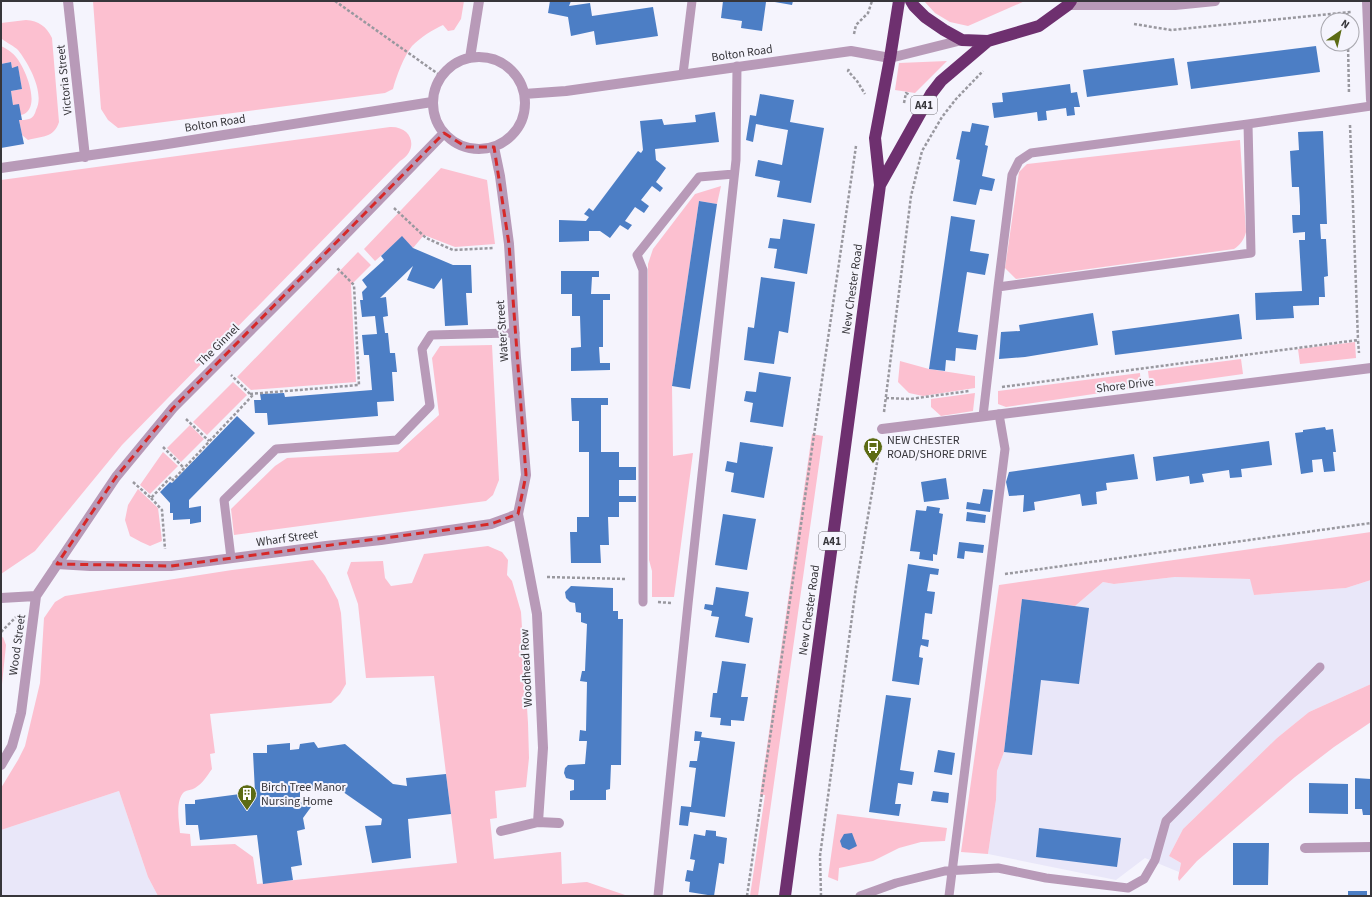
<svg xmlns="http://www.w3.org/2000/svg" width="1372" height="897" viewBox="0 0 1372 897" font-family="'Source Sans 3',sans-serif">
	<rect width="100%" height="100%" fill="#f5f4fd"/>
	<path fill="#e9e7f9" d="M1175 577 1251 579 1254 595 1346 588 1371 580V684L1309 712 1277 738 1183 829 1169 856 1181 863 1179 872 1145 858 1116 880 988 854 996 800 997 771 1004 752 1022 599 1075 606 1103 582 1114 584Z
		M119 791 148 877 158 896 397 869 561 852 562 884 587 882V896H1V830Z"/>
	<path fill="#fcc0d0" d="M93 1H464L461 19 454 30 448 31 443 25C432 30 421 37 412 46 404 56 396 77 393 89L385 93 118 128 108 120 101 109Z
		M924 1H1025L968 26 950 22 935 13Z
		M26 20C39 21 46 26 52 38L59 122C54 138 42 136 28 140L22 135 19 120C22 120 26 120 29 119 33 118 35 114 36 110 45 93 29 64 18 50 14 46 7 43 2 39L1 23Z
		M1 46C5 48 9 50 12 53 24 62 44 110 21 115L13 105 11 91 22 89 18 67 12 68 11 62 1 64Z
		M947 61 915 93 895 90 899 63Z
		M390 127C413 126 419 150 400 161L122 445 35 551 1 574V180Z
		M1240 140 1246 232C1244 240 1240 245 1234 249L1016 279 1005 268 1019 172 1027 164Z
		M441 168 487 180 495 244 455 247 424 235 413 248 402 237 375 261 364 249Z
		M721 186 717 204 699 201 672 386 673 456 693 453 674 597H652V571L649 560 648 264 653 249 695 194Z
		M358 252 371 265 351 285 356 382 251 390 237 377Z
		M1355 342 1356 358 1300 364 1298 349Z
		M492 345 499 480 493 495 486 501 234 535 231 509 275 466 287 458 398 452 439 415 432 358 440 346Z
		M1241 359 1243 374 1150 387 1148 371Z
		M900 361 929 369 975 376V388L923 396 909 393 898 382Z
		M1140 373 1141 387 1006 407 998 404V391Z
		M233 382 247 395 207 435 193 422Z
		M975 393 973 411 941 416 931 407V399Z
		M190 425 204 439 181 462 167 448Z
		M812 434 823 436 758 896H750L765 795H760Z
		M163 452 178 466 150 494 140 485Z
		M138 489 158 508 162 541 150 546 141 542 130 536 125 520 128 505Z
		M1371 532V580L1346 588 1254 595 1250 579 1175 577 1114 584 1103 582 1075 606 1022 599 1004 752 997 771 996 800 988 854 961 852 999 585Z
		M488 546 502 552 508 560 507 575 512 581 521 612 528 723 529 758 526 787 495 791 497 818 490 819 494 859 561 852 562 884 587 882 628 896H158L148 877 119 791 1 830V788L18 760 25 746 40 683 44 618 55 602 65 596 232 570 313 560 325 576 338 600 341 613 346 684 340 694 331 703 210 714 215 753 210 754 212 769C207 776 203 783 195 788 192 790 187 790 184 792 175 801 179 821 180 833L190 834 191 846 235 844 253 857 257 884 457 863 434 676 366 678 358 604 347 573 351 562 383 561 385 578 391 586 412 583 424 554Z
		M3 637 6 645 1 694V638Z
		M1371 684V722L1334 747 1295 777 1197 861 1179 881 1178 878 1181 863 1169 856 1183 829 1277 738 1309 712Z
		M837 814 947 828 945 841 921 842 899 848 873 861 839 868 838 881 828 877Z"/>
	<path fill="#4c7ec5" d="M550 1H571L569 6 590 3 592 16 653 7 658 36 596 45 594 31 571 36 568 17 548 13Z
		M723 1 766 2 762 31 741 28 742 21 721 18Z
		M769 1H793L792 5Z
		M1316 46 1320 72 1191 89 1187 62Z
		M1174 58 1178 85 1087 97 1083 70Z
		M11 62 12 68 18 66 22 89 11 91 13 105 19 104 22 120H19L24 144 1 148V64Z
		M1070 84 1071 93 1077 92 1080 107H1074L1075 115 1067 116 1066 108 1046 111 1047 120 1038 121 1037 112 994 118 992 103 1003 102 1002 93Z
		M760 94 794 100 790 122 824 128 811 203 777 197 780 181 755 176 758 160 782 165 788 130 756 124 753 142 746 140 750 115 756 116Z
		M715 112 719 142 655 149 656 160 666 168 656 182 663 188 660 192 652 186 641 200 649 206 644 213 635 207 625 221 632 225 628 230 620 225 610 238 600 231H589V241L559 242V220L586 221 589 217 584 214 589 208 593 211 638 151 641 153 643 150 640 121 662 119 664 125 696 122 695 115Z
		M972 123 989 126 985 145 988 146 982 176 995 179 992 191 980 189 976 205 953 201 960 160 956 159 962 131 970 132Z
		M1323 131 1327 224H1320L1321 239H1326L1328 276 1324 277 1325 297H1319V305L1293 306 1294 318 1256 320 1255 293 1302 291 1299 240H1305V232L1293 233 1292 215H1300V206L1299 187H1292L1290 151 1299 150 1298 132Z
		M699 201 717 204 690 389 672 386Z
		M951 216 975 220 970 251 989 254 985 275 967 272 958 332 978 335 976 350 956 348 955 361 946 360 945 371 929 369Z
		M783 219 815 224 807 274 774 268 777 249 768 248 770 238 780 239Z
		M402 236 413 248 453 265H471L472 293H466L468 325 445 326 442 278 434 289 407 280 413 266 380 298 386 297 388 316 383 317 385 333H388L390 353H395L397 372H392L394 401 377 402 378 416 268 425 267 413H255L254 400H261L260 394 284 393 285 397 372 390 369 355H364L362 335 377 334 375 316 362 317 360 300H363L362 292 367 287 362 280 384 260 381 256Z
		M561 271H599V277H592L591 294H610V300H603V347H599L600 363H610V370L571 371V348L581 347 580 316H572V294H561Z
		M761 277 795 282 788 333 779 331 774 364 744 360 748 327 754 328Z
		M1093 313 1098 345 1025 357 999 359 1001 332 1020 331 1019 325Z
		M1239 314 1242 339 1115 355 1112 331Z
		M759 372 791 377 783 427 750 422 753 403 744 401 746 391 756 392Z
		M571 398H608V405H601V452H619V467H636V480H619V496H636V502H619V517H608L609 545H600L601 563H571L570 532H577V517H589V452H579V421H572Z
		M237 416 255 433 189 500V508L201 506V522L190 524V519L173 520V513H170V503L160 492 170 482 172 483Z
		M1325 427 1326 430 1333 429 1336 452H1333L1335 471 1324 472 1322 459 1312 460 1313 472 1301 474 1295 433 1303 432V430Z
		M1269 441 1272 465 1241 469 1242 477 1230 478 1229 470 1202 474 1204 482 1190 484 1189 476 1156 481 1153 457Z
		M740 442 773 447 764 498 731 492 734 473 725 471 727 461 737 463Z
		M1134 454 1138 479 1106 483 1107 490 1096 492 1097 504 1082 506 1080 494 1034 502 1035 510 1023 512 1024 495 1009 496 1006 482 1009 472Z
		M946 478 949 499 924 502 921 482Z
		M983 489 993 490 990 512 966 509 967 502 980 504Z
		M927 506 940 508 939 513 943 514 937 555 933 554V561L919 559 920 552 910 551 916 510 926 511Z
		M967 512 986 515 985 523 966 521Z
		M723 514 756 519 747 570 715 565Z
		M959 542 984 545 983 553 965 551 964 559 957 558Z
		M908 564 939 569 938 575 930 574 927 591 935 592 932 614 925 613 922 639 929 640 928 647 921 645 920 648 919 657 923 658 919 685 892 681Z
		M571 586 613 588V611H618V619H623L621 765H611L610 789 606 790V800H570V791L574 790V780L566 778 564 773 565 768 568 765 585 764 587 741H579L580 730 586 731 587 682 580 681 582 671H585L587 624 581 622V613L576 612 575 603 570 602 566 598 565 592Z
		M716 587 749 592 745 616 753 618 749 643 715 637 719 617 711 616 712 611 704 609 705 604 713 605Z
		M1022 599 1089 608 1079 684 1041 680 1032 755 1004 752Z
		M722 661 746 664 741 697H748L744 721 731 720V726L720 725 721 718 710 717 713 693H717Z
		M886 695 911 698 900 770 914 772 912 785 898 783 895 804H901L899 816 869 812Z
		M695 731 702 732 701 737 735 742 725 817 690 812 688 826 679 825 681 806 691 807 696 768 689 767 690 761H697L700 741H694Z
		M314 742 318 748 345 744 393 784 407 786 406 778 446 774 451 814 408 819 411 858 372 863 365 826 381 825 382 819 336 787 300 790V802L311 807 303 818 305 829 297 831 302 865 291 867 293 880 263 884 257 835 200 840 198 825H186L185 804H195V800L255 792 253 753H267V745L290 743V750L299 749 300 744Z
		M938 750 955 753 952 775 934 772Z
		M1355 778 1371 779V815H1363L1362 809H1355Z
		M1309 783 1348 784V814L1309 813Z
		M933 791 949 793 948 803 931 801Z
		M1039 828 1121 838 1117 867 1036 857Z
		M706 830 716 831V836L727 838 724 864 719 863 714 896 689 892 690 882 685 881 687 870 693 871 695 860 690 859 694 834 705 836Z
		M852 833 857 846 849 850 842 847 840 841 844 834Z
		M1233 843H1269L1268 885H1233Z
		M1348 891H1367V896H1348Z"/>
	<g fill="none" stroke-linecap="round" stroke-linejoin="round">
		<path stroke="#99989f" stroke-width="2.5" stroke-dasharray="3 2" stroke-linecap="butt" d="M335 1 441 76
			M1347 13 1348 20
			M1134 24 1171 30 1351 12
			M854 34 856 25 868 13 872 1
			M1348 44 1349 94
			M849 69 848 71 857 81 865 94
			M904 103 906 93 910 95
			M1350 125 1358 340
			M394 208 426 238 453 250 493 248
			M1002 387 1358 340 1359 353
			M250 394 359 385 354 285 337 268
			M886 398 910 399 969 391
			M884 412 911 196 922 151 942 117 956 99 983 71
			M186 419 209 441
			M163 447 184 468
			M133 482 151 498 171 477 173 480 252 396 231 375
			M151 498 162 510 165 549
			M1005 574 1371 523
			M547 577 626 579
			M658 602 671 603
			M1 632 16 617
			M747 896 856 146
			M821 896 820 856 856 587 880 445"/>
		<path stroke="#b89ab8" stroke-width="9" d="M683 74 692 1
			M998 287 1251 253 1248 124
			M983 416 998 287 1012 175 1019 161 1031 153 1248 124 1371 106
			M231 558 224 500 276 449 397 440 430 406 422 349 431 335 515 333
			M643 602V270L637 255 699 177 734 174
			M658 896 688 604 736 160 737 66
			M860 896 896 883 945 871 998 868 1046 878 1128 888 1144 879 1155 860 1166 821 1320 667
			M949 896 1005 449 999 414"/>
		<path stroke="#b89ab8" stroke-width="10" d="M68 1 85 157
			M1367 1 1371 100
			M1068 5H1175L1215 1
			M433 103a46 46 0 1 1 92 0a46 46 0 1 1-92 0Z
			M470 58 479 1
			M524 94 566 91 851 51 890 58 962 40
			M494 147 500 176 509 244 516 358 526 475 518 514 537 614 543 748 538 822
			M1 168 161 145 432 102
			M882 429 1371 368
			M57 564 90 566H171L326 546 381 540 491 524 518 514
			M1 598 36 596
			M1 765 12 746 21 713 36 596 116 477 173 408 309 272 444 133
			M501 831 538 822 559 823
			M1305 848 1371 847"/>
		<path stroke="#6e306f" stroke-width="12" d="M911 1 914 6 925 17 944 30 962 40 988 41 1039 26 1068 5 1071 1
			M880 185 931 94 941 81 988 41
			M785 896 880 185 875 138 890 58 899 1"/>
	</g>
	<path fill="none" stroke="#d62828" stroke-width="3" stroke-dasharray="8 5" stroke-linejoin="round" d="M444 133 466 147H494L509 244 526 475 518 514 491 524 171 566 57 564 116 477 173 408Z"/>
	<defs>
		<symbol id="bus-pin" viewBox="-11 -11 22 30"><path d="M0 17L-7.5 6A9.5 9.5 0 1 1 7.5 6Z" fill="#5c6b14" stroke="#f5f4fd"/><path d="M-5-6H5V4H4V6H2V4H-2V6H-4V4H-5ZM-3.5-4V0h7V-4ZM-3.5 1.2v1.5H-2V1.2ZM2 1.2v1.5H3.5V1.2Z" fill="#fff"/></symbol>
		<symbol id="building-pin" viewBox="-11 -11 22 30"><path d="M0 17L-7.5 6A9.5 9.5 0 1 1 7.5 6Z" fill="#5c6b14" stroke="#f5f4fd"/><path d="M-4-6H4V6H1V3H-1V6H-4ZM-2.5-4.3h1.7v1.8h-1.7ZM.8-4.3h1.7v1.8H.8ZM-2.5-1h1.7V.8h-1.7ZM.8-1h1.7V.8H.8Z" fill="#fff"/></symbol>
	</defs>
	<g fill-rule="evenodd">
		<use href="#bus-pin" x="862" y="436" width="22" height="30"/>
		<use href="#building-pin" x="236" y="783" width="22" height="30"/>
	</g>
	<g text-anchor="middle" stroke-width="4" stroke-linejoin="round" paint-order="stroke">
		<g fill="#f5f4fd" stroke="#706f75" stroke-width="1">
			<rect x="911" y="96" width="26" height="18" rx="3"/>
			<rect x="819" y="532" width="26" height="18" rx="3"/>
		</g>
		<g font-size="11" font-weight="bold" fill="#37363b">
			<text x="924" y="109">A41</text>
			<text x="832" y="545">A41</text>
		</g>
		<g font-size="12" fill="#37363b" stroke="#f5f4fd">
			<text transform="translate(742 53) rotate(-8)" y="4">Bolton Road</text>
			<text transform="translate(64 80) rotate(-96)" y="4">Victoria Street</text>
			<text transform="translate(215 123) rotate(-9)" y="4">Bolton Road</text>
			<text transform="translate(852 289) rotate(-82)" y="4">New Chester Road</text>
			<text transform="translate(502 331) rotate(-94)" y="4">Water Street</text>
			<text transform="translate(218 345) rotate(-45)" y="4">The Ginnel</text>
			<text transform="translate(1125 385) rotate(-7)" y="4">Shore Drive</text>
			<text transform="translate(287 538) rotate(-8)" y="4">Wharf Street</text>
			<text transform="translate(809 610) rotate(-82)" y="4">New Chester Road</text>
			<text transform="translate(17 645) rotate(-82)" y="4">Wood Street</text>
			<text transform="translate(526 668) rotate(-93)" y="4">Woodhead Row</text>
		</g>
		<g font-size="12" fill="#37363b" stroke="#f5f4fd" text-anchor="start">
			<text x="887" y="444">NEW CHESTER<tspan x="887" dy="14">ROAD/SHORE DRIVE</tspan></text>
			<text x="261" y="791">Birch Tree Manor<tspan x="261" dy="14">Nursing Home</tspan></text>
		</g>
	</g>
	<rect width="1372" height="897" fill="none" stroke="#37363b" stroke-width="4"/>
	<g transform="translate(1340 32) rotate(34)"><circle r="19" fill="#f5f4fd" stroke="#a9a8af"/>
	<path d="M0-3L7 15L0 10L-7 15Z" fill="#5c6b14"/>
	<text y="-6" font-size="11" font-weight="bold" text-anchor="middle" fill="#37363b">N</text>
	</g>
</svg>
